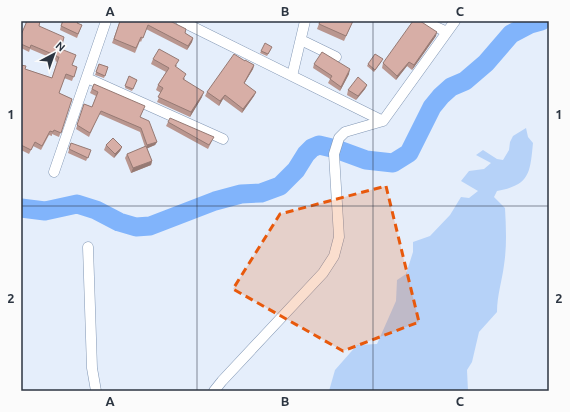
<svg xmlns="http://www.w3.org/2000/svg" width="570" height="412" viewBox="0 0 570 412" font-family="Ubuntu,sans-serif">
	<rect width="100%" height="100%" fill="#e5eefb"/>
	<path fill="#b6d2f8" d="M526 128 528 137 533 143C530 173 530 185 497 191L494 197 505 208C506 227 507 246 504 265 502 281 497 295 497 312L479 332 472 362 467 370 468 391H329L335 370 357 345 377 344 396 301 397 280 406 274 413 252V242L430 236 450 215 461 197 469 198 478 191 461 181 469 171 484 169 491 163 476 155 483 150 497 159 503 160 509 150 510 142 513 136Z"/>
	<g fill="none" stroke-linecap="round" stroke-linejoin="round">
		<path stroke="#81b4fb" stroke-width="19" d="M21 208 45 211 77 204 96 210 119 222 136 227 150 226 215 201 241 194 261 193 280 186 296 170 306 154 312 148 319 145 336 149 366 160 393 163 409 153 432 107 441 96 451 87 465 81 486 63 511 34 530 24 541 21"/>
		<defs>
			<path id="street" d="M181 21 383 121
				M423 21 447 32
				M301 40 336 57
				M292 76 305 21
				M87 78 223 139
				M54 172 106 21
				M88 247 92 368 96 391
				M214 391 222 381 323 273 334 256 339 237 334 154 339 138 345 132 383 121 455 21"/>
		</defs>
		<use href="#street" stroke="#8297b4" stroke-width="11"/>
		<use href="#street" stroke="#fff" stroke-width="10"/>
	</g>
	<path fill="#b9968f" d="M26 21H40L39 26 61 49 72 65 77 67 72 81 64 78 59 93 72 99 59 137 52 134V136L49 135 41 150 33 146 29 154 21 150V65L25 69 52 78 57 62 55 61 56 60 30 49 29 52 21 48V35L26 23H25Z
		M62 21H78L77 23 82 25 77 38 60 30Z
		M120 21H170L185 33 193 38 192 42 187 50 146 29 141 42 140 41 135 53 112 43Z
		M320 21H353L344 41 317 29Z
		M436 36 412 70 407 66 396 80 382 68 383 63Z
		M271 49 267 56 260 53 261 51Z
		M153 59 177 65 176 67 185 79H184L202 97 190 117 157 102 161 93 156 90 158 85 166 72 151 64Z
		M245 61 254 65 253 69 244 84 256 92 254 96 242 113 223 99 219 106 205 96 207 92Z
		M382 61 374 72 367 66 368 64Z
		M99 64 108 67 104 78 95 75Z
		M314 64 349 74 340 91 328 83 330 79 313 68Z
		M129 76 137 80 132 91 125 88Z
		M94 84 143 110 140 117 157 142 155 145 147 148 152 161 151 165 131 173 125 158 127 154 145 147 140 132 99 114 89 137 76 129 84 104 92 107 96 96 90 93Z
		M367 85 365 89 356 100 347 95 348 90Z
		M168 122 212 141 208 149 166 126Z
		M71 143 90 153 86 161 68 153Z
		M106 145 122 147 120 151 114 158 104 150Z"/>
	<path fill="#967a74" d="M437 32 436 36 412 70 414 65Z
		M193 38 192 42 187 50 188 46Z
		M409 62 407 66 396 80 397 76Z
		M254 65 253 69 242 87 244 83Z
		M350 69 349 74 340 91 341 87Z
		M367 85 365 89 356 100 358 96Z
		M204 92 202 97 190 117 191 112Z
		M256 92 254 96 242 113 243 109Z
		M225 95 223 99 219 106 220 101Z
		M157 142 155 145 146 149 147 145Z
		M122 147 120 151 114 158 115 154Z
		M152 161 151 165 131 173 133 168Z"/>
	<path fill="#d7aea6" stroke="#967a74" d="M27 21H40L39 26 64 37 61 49 76 55 72 65 77 67 74 77 66 74 59 93 72 99 61 133 54 130 53 132 50 131 42 146 35 142 31 150 21 145V65L26 66 25 69 52 78 59 57H57V56L31 45 30 48 21 44V35Z
		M63 21H78L77 23 82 25 78 34 61 26Z
		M120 21H170L186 29 185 33 193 38 188 46 148 25 143 38 141 37 136 48 114 39Z
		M320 21H353L346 36 319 24Z
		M413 21H420L437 32 414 65 409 62 397 76 383 63Z
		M265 43 272 47 268 54 261 51Z
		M159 49 179 60 175 66 186 74 183 79 204 92 191 112 158 97 163 88 158 85 169 68 153 59Z
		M322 52 350 69 341 87 330 79 332 76 314 64Z
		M234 54 245 61V60L254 65 244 83 256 92 243 109 225 95 220 101 207 92Z
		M375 54 383 59 375 70 368 64Z
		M99 64 108 67 105 76 96 72Z
		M129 76 137 80 133 89 125 86Z
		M358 77 367 85 358 96 348 90Z
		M94 84 145 106 140 117 149 121 157 142 147 145 141 128 101 111 90 133 77 125 84 104 92 107 98 92 92 89Z
		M170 118 214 137 209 145 168 122Z
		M113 138 122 147 115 154 106 145Z
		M71 143 91 150 88 158 69 149Z
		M146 146 152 161 133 168 127 154Z"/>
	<path fill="#e8590c" fill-opacity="0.2" stroke="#e8590c" stroke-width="3" stroke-dasharray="8 5" stroke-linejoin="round" d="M386 186 419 322 343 351 233 289 280 214Z"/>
	<path fill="none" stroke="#2c3541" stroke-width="1" stroke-opacity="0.55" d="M197 21V391M373 21V391M21 206H549"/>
	<rect width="570" height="412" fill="none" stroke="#fbfbfb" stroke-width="44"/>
	<g transform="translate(54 54) rotate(41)" stroke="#fbfbfb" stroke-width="3" paint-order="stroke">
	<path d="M0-3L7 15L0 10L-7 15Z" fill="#2c3541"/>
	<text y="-6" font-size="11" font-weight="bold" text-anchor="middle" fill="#2c3541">N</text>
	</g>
	<rect x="22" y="22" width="526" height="368" fill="none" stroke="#2c3541" stroke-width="1.5"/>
	<g font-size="13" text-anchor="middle" font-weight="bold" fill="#2c3541">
		<text x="110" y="16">A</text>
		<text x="285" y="16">B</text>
		<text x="460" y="16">C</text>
		<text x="11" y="119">1</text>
		<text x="559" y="119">1</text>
		<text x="11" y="303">2</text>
		<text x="559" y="303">2</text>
		<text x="110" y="406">A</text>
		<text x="285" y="406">B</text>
		<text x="460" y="406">C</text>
	</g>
</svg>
